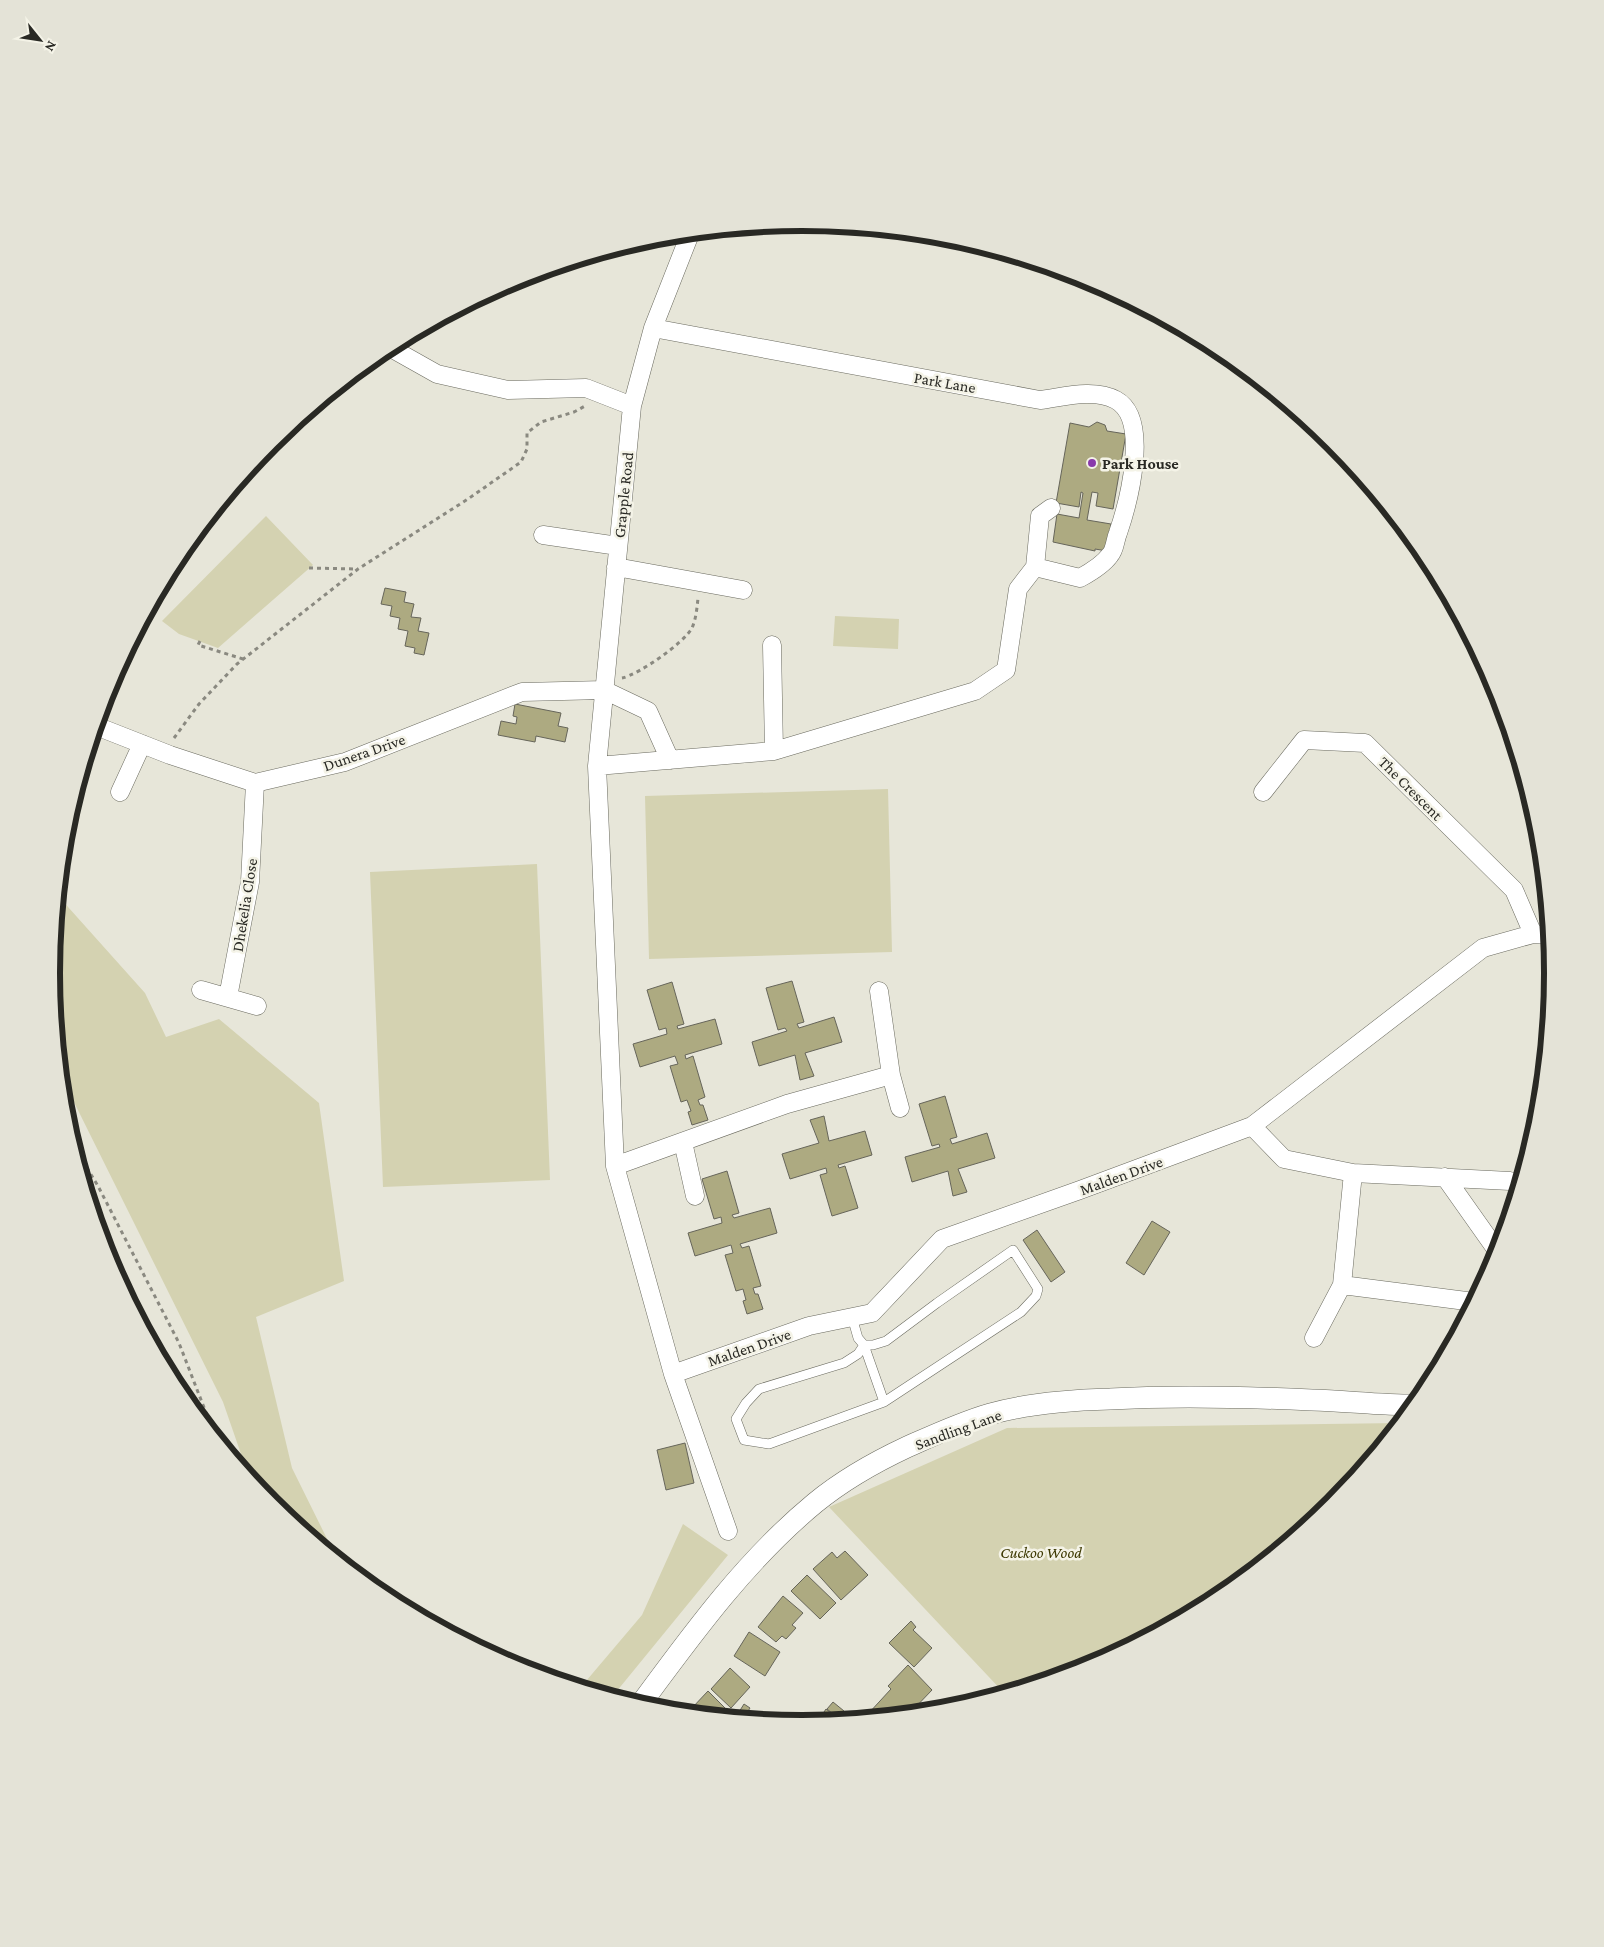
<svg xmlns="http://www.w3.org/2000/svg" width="1604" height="1947" viewBox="0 0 1604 1947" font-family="'Crimson Pro',serif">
	<rect width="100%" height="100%" fill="#e7e6d9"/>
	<path fill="#d4d2b1" d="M266 516 313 565 218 648 179 634 162 621Z
		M835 616 899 619 898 649 833 646Z
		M888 789 892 952 649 959 645 796Z
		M537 864 550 1180 383 1187 370 872Z
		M62 867 60 898 145 993 166 1037 219 1019 319 1103 344 1281 256 1317 292 1468 336 1557 271 1504 249 1477 223 1402 62 1078 51 974Z
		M1400 1423 1333 1505 1219 1598 1089 1667 1004 1693 829 1507 1007 1428Z
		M683 1524 728 1555 612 1697 581 1687 642 1615Z"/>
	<path fill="#adaa81" stroke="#66655a" d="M1097 422 1105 425 1107 431 1126 434 1113 509 1096 506 1098 493 1092 492 1087 520 1111 524 1107 551 1095 549V551L1053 542 1057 514 1079 518 1083 493 1081 492 1079 507 1056 503 1070 423 1089 427Z
		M385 588 406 592 404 602 414 604 411 617 421 618 418 631 429 633 424 655 414 653 415 648 405 646 408 631 398 629 400 618 390 616 392 606 381 604Z
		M515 704 561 713 558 726 568 728 565 742 536 736 535 742 498 735 501 721 516 724 517 717 513 716Z
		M792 981 804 1022 797 1024 799 1028 834 1017 842 1042 805 1053 814 1076 800 1080 795 1055 759 1066 752 1042 787 1031 785 1028 778 1030 766 988Z
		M672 982 684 1024 677 1026 678 1029 715 1019 722 1044 685 1055 686 1059 693 1056 705 1097 698 1100 700 1105H703L708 1120 692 1125 688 1112 691 1111 687 1100 681 1102 670 1066 678 1064 675 1056 640 1067 633 1044 667 1034 666 1028 659 1030 647 990Z
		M945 1096 957 1137 950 1139 952 1144 987 1133 995 1158 958 1169 967 1192 953 1196 948 1171 912 1182 905 1157 940 1147 939 1144 932 1146 919 1104Z
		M824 1116 829 1141 865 1131 872 1155 838 1165 839 1168 845 1166 858 1208 832 1216 820 1175 827 1173 826 1168 790 1179 782 1154 819 1143 810 1120Z
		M727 1171 739 1213 732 1215 734 1218 770 1208 777 1233 740 1244 742 1248 749 1246 761 1286 753 1288 755 1294H758L763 1309 747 1314 743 1301 746 1300 743 1289 736 1291 725 1255 733 1253 731 1245 695 1256 688 1233 722 1223 721 1217 714 1219 702 1179Z
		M1152 1221 1170 1232 1144 1275 1126 1263Z
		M1037 1230 1065 1272 1051 1282 1023 1240Z
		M685 1443 694 1483 666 1490 657 1450Z
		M845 1551 868 1575 841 1600 813 1569 832 1552 837 1558Z
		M807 1575 836 1603 820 1619 791 1591Z
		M783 1596 803 1613 792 1625 796 1628 786 1639 782 1636 776 1642 758 1627Z
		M911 1621 916 1627 913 1630 932 1648 914 1667 889 1643Z
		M749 1632 780 1652 765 1676 734 1656Z
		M908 1665 932 1690 909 1714 872 1717 868 1714 891 1689 888 1686Z
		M730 1668 750 1687 731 1708 711 1689Z
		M708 1691 735 1718 698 1714 692 1708Z
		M833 1702 844 1711 838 1718 827 1709Z
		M744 1704 750 1708 745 1716 739 1712Z
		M826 1709 837 1718 834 1721 830 1722 822 1715Z"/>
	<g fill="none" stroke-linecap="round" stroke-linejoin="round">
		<defs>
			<path id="service" d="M852 1317 858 1338 864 1345H873L886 1341 937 1303 1013 1250 1038 1289 1036 1296 1021 1312 884 1402 769 1444 744 1440 736 1419 746 1403 759 1389 844 1363 858 1354 864 1345
				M864 1345 884 1402"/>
			<path id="minor" d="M690 234 653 328 632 406 597 766 615 1166 673 1374 728 1531
				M389 347 437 374 508 390 586 388 632 406
				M543 535 618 546
				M616 567 743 590
				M1035 567 1040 516 1051 508
				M772 645 774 751
				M96 726 170 755 255 783 345 762 522 692 604 690 648 711 670 760
				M597 766 774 751 975 691 1006 670 1018 589 1035 567 1080 578C1091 572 1103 565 1110 555 1115 550 1115 540 1118 533 1128 504 1151 419 1116 400 1094 388 1063 397 1040 400L653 328
				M120 792 142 744
				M1263 792 1304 740 1365 743 1514 890 1533 934
				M201 990 257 1006
				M879 991 891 1075 900 1108
				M228 997 250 882 255 783
				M1252 1126 1284 1159 1353 1173 1510 1181
				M683 1142 695 1196
				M615 1166 787 1104 891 1075
				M1445 1177 1498 1252
				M1342 1285 1474 1302
				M1314 1338 1342 1285 1353 1173
				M673 1374 809 1326 872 1313 942 1239 1080 1190 1252 1126 1483 948 1533 934 1549 935"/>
			<path id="tertiary" d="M640 1705C693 1633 746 1560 815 1503 843 1480 875 1462 907 1447 934 1435 962 1422 990 1414 1029 1403 1071 1400 1110 1399 1177 1395 1245 1397 1312 1400 1346 1401 1380 1405 1414 1405"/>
		</defs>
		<use href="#service" stroke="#6a6a5f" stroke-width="10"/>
		<use href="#minor" stroke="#6a6a5f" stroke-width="19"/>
		<use href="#tertiary" stroke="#6a6a5f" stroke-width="22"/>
		<path stroke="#8a8980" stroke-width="3" stroke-dasharray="4 4" stroke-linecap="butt" d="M309 568 358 569
			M200 641 198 645 243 659
			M622 678C638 675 684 643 692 628 696 619 697 608 698 598
			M174 738 199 704 237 664 358 569 468 499 521 462 527 449V433L541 422 574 412 585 406
			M74 1147 98 1186 179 1343 215 1436"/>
		<use href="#service" stroke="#fff" stroke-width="9"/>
		<use href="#minor" stroke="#fff" stroke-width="18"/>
		<use href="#tertiary" stroke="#fff" stroke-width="21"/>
	</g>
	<circle fill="#893aab" stroke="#f4f3e7" stroke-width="2" cx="1092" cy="463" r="5"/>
	<g text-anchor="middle" stroke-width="5" stroke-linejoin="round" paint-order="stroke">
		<g font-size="16" fill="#292924" stroke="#f4f3e7">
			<text transform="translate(945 382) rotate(10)" y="6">Park Lane</text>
			<text transform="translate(623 495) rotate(-84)" y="6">Grapple Road</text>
			<text transform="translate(364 752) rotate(-19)" y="6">Dunera Drive</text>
			<text transform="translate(1411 788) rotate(45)" y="6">The Crescent</text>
			<text transform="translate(244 905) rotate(-81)" y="6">Dhekelia Close</text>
			<text transform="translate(1121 1175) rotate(-20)" y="6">Malden Drive</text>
			<text transform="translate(749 1347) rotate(-19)" y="6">Malden Drive</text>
			<text transform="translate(958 1429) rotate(-20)" y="6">Sandling Lane</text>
		</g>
		<g font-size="16" font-weight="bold" fill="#292924" stroke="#f4f3e7" text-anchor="start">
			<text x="1102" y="469">Park House</text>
		</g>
		<g font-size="16" font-style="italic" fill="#3c3801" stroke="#f4f3e7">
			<text x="1041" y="1558">Cuckoo Wood</text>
		</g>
	</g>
	<path d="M0 0H1604V1947H0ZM60 973a742 742 0 1 1 1484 0a742 742 0 1 1-1484 0Z" fill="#e4e3d7" fill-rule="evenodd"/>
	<path fill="none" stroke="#292924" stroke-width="6" d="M60 973a742 742 0 1 1 1484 0a742 742 0 1 1-1484 0Z"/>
	<g transform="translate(40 40) rotate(120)" stroke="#f4f3e7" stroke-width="4" paint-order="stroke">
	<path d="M0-4L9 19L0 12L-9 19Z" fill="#292924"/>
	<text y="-8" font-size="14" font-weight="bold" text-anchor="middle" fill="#292924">N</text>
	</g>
</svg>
